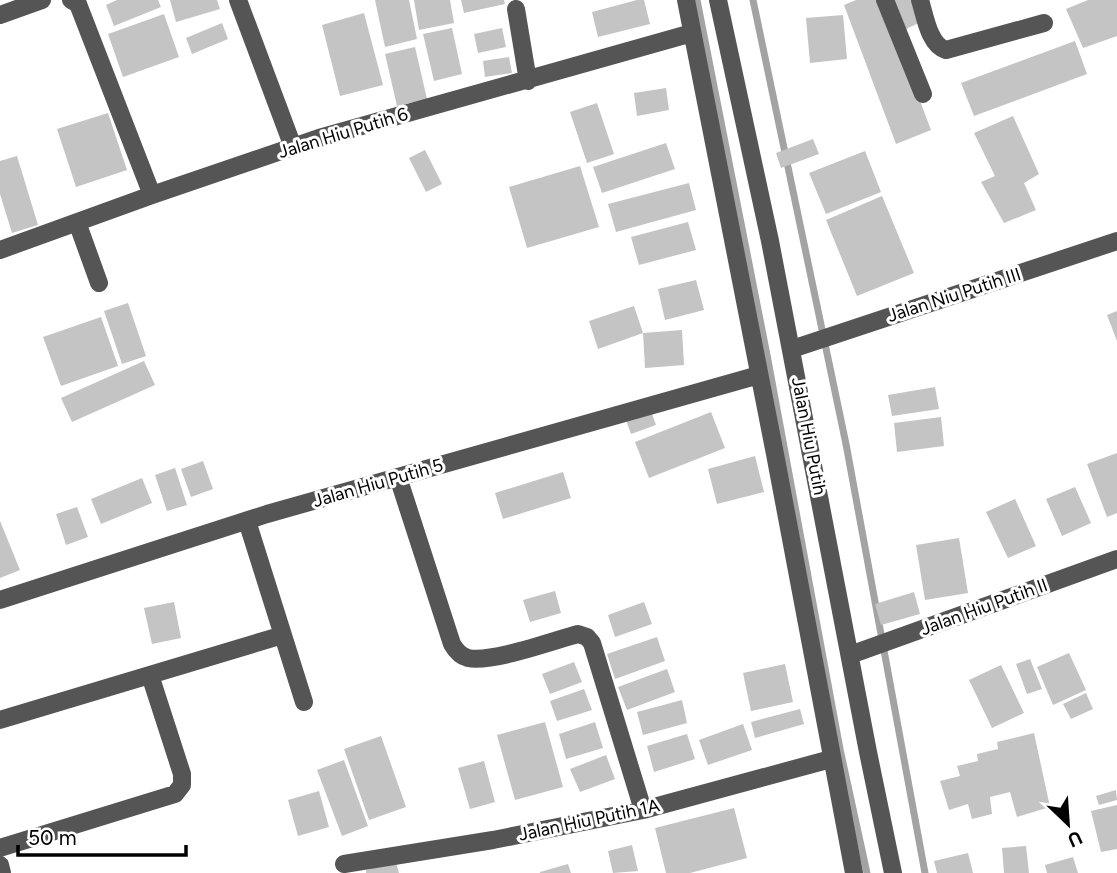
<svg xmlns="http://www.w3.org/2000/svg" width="1117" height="873" viewBox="0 0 1117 873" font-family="Figtree,sans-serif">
	<rect width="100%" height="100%" fill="#fff"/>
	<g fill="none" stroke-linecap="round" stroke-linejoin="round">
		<path stroke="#a3a3a3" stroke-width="7" d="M697 0 767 355 840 749 867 873
			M753 0 846 444 925 873"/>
	</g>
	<path fill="#c4c4c4" d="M117 0H158L161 7 114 26 106 5Z
		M170 0H217L220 9 176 22Z
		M375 0H409L417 39 385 47Z
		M414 0H450L454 23 419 30Z
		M461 0H504L505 4 464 13Z
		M637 0H644L650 24 598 37 592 12Z
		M856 0H882L931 130 896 144 844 5Z
		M889 0H915L925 20 904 30Z
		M1088 0H1117V36L1083 48 1066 9Z
		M364 13 383 85 340 96 322 25Z
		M164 14 179 57 123 77 108 34Z
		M843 15 847 59 810 63 806 18Z
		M222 23 228 39 192 54 186 38Z
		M452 28 462 74 434 81 423 34Z
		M502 28 506 47 478 53 474 34Z
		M1075 41 1087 74 974 116 961 83Z
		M415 47 427 99 397 106 385 54Z
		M509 57 512 73 485 77 483 61Z
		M666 88 669 110 637 116 634 93Z
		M597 103 614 154 587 163 570 112Z
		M108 113 127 170 76 187 57 129Z
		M1013 116 1039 174 1024 183 1036 210 1004 223 981 182 995 176 974 133Z
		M813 139 819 154 781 168 776 153Z
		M666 143 675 169 602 193 593 167Z
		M425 150 442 184 426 192 409 158Z
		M865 151 881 192 826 214 809 173Z
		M17 156 38 225 12 233 0 194V161Z
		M580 166 599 227 527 248 509 187Z
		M689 183 696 210 616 232 608 204Z
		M882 196 914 273 857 296 826 220Z
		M688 222 696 250 639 265 631 237Z
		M696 280 704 310 665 320 658 289Z
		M128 303 146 356 122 364 104 311Z
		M634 306 643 333 682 330 684 365 645 368 643 333 598 349 589 321Z
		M1117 311V341L1107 315Z
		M101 317 118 366 61 386 43 337Z
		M144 361 155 385 72 422 61 398Z
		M935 387 939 409 892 416 888 395Z
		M651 411 656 425 631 434 626 420Z
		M711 412 725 448 649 478 635 442Z
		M941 417 944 446 897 452 894 423Z
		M1117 453V513L1107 517 1087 464Z
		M755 456 764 492 717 504 708 469Z
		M203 461 213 489 191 497 181 469Z
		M175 468 187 505 167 511 155 475Z
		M563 472 571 498 503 519 495 493Z
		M142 478 152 503 101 524 91 499Z
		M1075 487 1091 523 1062 536 1046 499Z
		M1015 499 1036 546 1008 558 986 512Z
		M77 507 88 537 66 545 56 514Z
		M0 521 20 570 0 578Z
		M959 538 968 593 925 600 916 545Z
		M555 591 561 613 530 622 523 600Z
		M914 592 920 614 881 625 875 604Z
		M174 602 181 638 152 644 144 608Z
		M644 602 652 624 615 637 608 615Z
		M657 637 665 661 615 679 607 654Z
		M1069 653 1086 690 1053 705 1037 667Z
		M1030 659 1042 689 1027 694 1016 664Z
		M574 662 582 682 550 694 542 674Z
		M785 664 793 702 751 711 743 673Z
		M1001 665 1024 713 992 728 969 680Z
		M667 669 675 692 627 710 618 687Z
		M584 689 592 710 557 721 550 701Z
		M1086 693 1093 709 1071 719 1063 704Z
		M682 700 687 723 643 735 637 712Z
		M800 709 804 724 755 738 751 722Z
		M545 722 563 787 515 800 497 735Z
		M595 722 603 748 566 759 559 734Z
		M743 724 752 750 708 765 699 740Z
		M1034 733 1050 807 1017 817 1010 792 990 797 992 814 972 819 968 804 949 810 940 781 960 776 957 766 978 761 977 754 998 749 997 742Z
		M687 734 695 759 654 772 647 746Z
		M381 736 406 807 369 820 344 749Z
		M606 755 615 779 580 792 570 769Z
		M344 760 368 826 342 836 317 770Z
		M484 761 495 802 470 809 458 768Z
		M1116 790 1117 800 1099 805 1096 796Z
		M319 791 329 827 298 836 288 800Z
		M1117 805V849L1101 852 1091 811Z
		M734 808 747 858 690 873H666L655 828Z
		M632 845 638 871 613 873 608 851Z
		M1026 846 1029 873H1004L1002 848Z
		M968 853 973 873H937L934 861Z
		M1073 857 1078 873H1047L1045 865Z
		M396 862 399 873H366V870Z
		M568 864 571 873H540V872Z"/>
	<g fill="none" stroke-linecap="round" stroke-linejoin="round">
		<path stroke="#555" stroke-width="18" d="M71 0 78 4 152 195
			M238 0 293 147
			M686 0 775 454 854 873
			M718 0 770 241 868 752 893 873
			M885 0 923 94
			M920 0C925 16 929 45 946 50L1044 23
			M516 9 528 81
			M0 15 42 0
			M77 222 99 283
			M0 250 152 195 319 138 692 33
			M792 349 1117 241
			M398 477 452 644C456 651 460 656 468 658 492 663 552 641 578 634L587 637 592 643 643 810
			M247 521 304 702
			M0 600 267 514 759 375
			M850 655 1117 559
			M0 720 283 635
			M0 848 175 794 182 785V774L150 675
			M344 864 493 840 643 810 831 759
			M0 865 2 873"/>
	</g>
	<g text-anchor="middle" stroke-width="6" stroke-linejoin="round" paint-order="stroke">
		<g font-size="18" fill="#000" stroke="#fff">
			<text transform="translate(343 133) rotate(-17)" y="6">Jalan Hiu Putih 6</text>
			<text transform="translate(954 295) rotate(-18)" y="6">Jalan Niu Putih III</text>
			<text transform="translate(809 436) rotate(79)" y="6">Jalan Hiu Putih</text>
			<text transform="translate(378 483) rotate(-16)" y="6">Jalan Hiu Putih 5</text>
			<text transform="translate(984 607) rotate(-20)" y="6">Jalan Hiu Putih II</text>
			<text transform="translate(589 820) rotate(-12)" y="6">Jalan Hiu Putih 1A</text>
		</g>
	</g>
	<g transform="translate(1068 824) rotate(155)" stroke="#ffffff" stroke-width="5" paint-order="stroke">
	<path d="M0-5L12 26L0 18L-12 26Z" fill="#000000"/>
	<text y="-10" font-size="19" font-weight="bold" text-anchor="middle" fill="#000000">U</text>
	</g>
	<path d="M18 845v10h168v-10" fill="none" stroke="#000000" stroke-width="3.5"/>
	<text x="28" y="845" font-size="21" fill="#000000" stroke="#ffffff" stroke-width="5" paint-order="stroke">50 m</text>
</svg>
